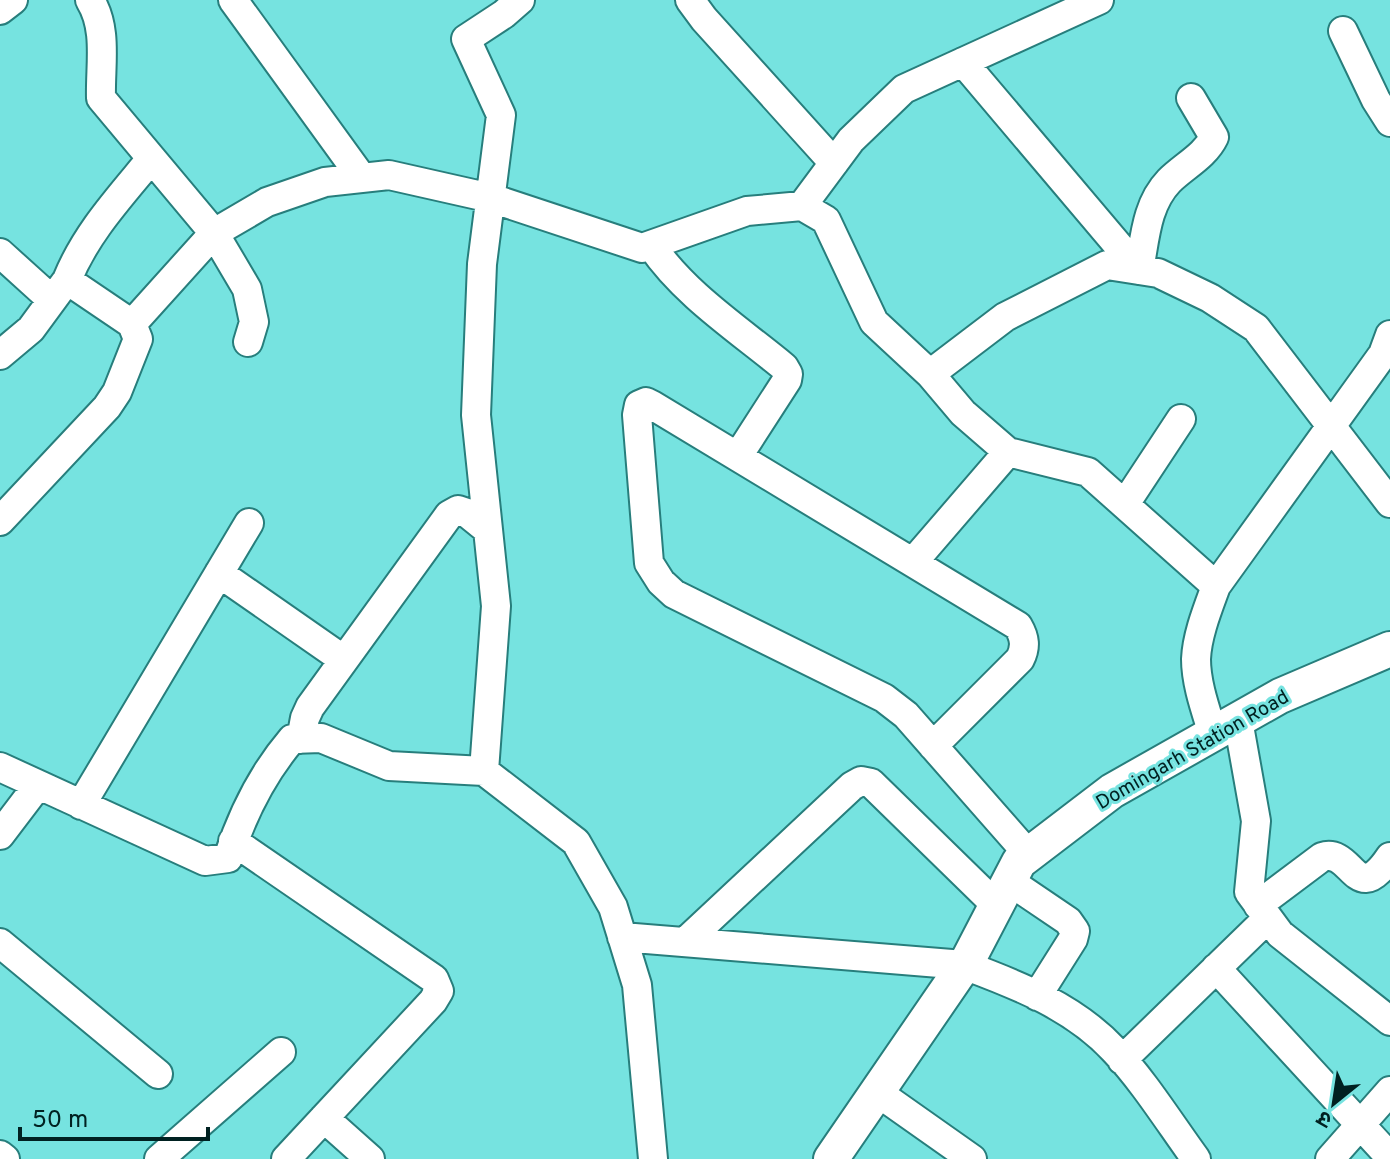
<svg xmlns="http://www.w3.org/2000/svg" width="1390" height="1159" viewBox="0 0 1390 1159" font-family="Overpass,'Noto Sans Devanagari',sans-serif">
	<rect width="100%" height="100%" fill="#76e3e0"/>
	<g fill="none" stroke-linecap="round" stroke-linejoin="round">
		<defs>
			<path id="minor" d="M90 0C108 29 100 65 101 98L214 233 247 289 254 322 248 342
				M233 0 362 178
				M520 0 504 14 466 39 501 115 482 264 476 415 496 606 484 771 576 842 613 907 637 985 653 1159
				M690 0 704 19 834 163
				M0 10 13 0
				M1343 31 1376 100 1390 122
				M963 62 1139 270
				M802 206 851 140 904 89 1099 0
				M651 245C684 294 738 329 784 367L788 374 787 380 738 456
				M0 253 52 300
				M1139 270C1145 239 1146 205 1169 181 1184 166 1205 156 1214 137L1191 98
				M67 280C86 233 119 198 151 159
				M0 355 31 329 67 280 132 324 214 233 267 202 325 182 389 175 491 198 642 248 747 211 802 206 826 220 874 322 930 374
				M1125 504 1181 419
				M0 521 107 407 117 392 138 339 132 324
				M914 561 1008 452
				M219 573 344 660
				M1216 586 1088 472 1008 452 963 413 930 374 1005 317 1107 265 1158 273 1210 298 1256 328 1390 503
				M1238 720 1256 821 1249 892 1280 934 1390 1021
				M1213 734C1206 711 1196 684 1196 659 1197 635 1208 608 1216 586L1383 354 1390 335
				M301 739 305 718 310 707 449 515 458 510 467 513 488 530
				M933 746 1020 659C1026 647 1025 638 1018 626L652 405 646 402 639 405 637 415 649 563 661 582 674 594 884 698 906 715 1029 855
				M0 767 205 861 228 858C242 815 262 774 292 739L321 738 389 766 484 771
				M81 805 249 523
				M0 835 38 785
				M233 841 434 979 439 991 433 1001 286 1159
				M1009 881 1068 921 1075 931 1073 939 1037 996
				M1258 905 1322 857C1353 847 1355 909 1390 857
				M622 937 964 965C1018 985 1074 1007 1114 1050 1143 1080 1171 1125 1196 1159
				M685 942 852 786 861 781 871 783 996 905
				M0 943 158 1074
				M1216 968 1390 1157
				M1122 1060 1268 918
				M877 1092 972 1159
				M324 1118 370 1159
				M0 1155 5 1159
				M159 1159 281 1052
				M1330 1159 1390 1091"/>
			<path id="tertiary" d="M831 1159 969 958 1019 862 1112 791 1280 696 1390 649"/>
		</defs>
		<use href="#minor" stroke="#277e7c" stroke-width="32"/>
		<use href="#tertiary" stroke="#277e7c" stroke-width="38"/>
		<use href="#minor" stroke="#fff" stroke-width="28"/>
		<use href="#tertiary" stroke="#fff" stroke-width="34"/>
	</g>
	<g text-anchor="middle" stroke-width="6" stroke-linejoin="round" paint-order="stroke">
		<g font-size="20" fill="#002121" stroke="#76e3e0">
			<text transform="translate(1192 749) rotate(-30)" y="7">Domingarh Station Road</text>
		</g>
	</g>
	<g transform="translate(1334 1103) rotate(210)" stroke="#76e3e0" stroke-width="6" paint-order="stroke">
	<path d="M0-6L14 30L0 20L-14 30Z" fill="#002121"/>
	<text y="-12" font-size="22" font-weight="bold" text-anchor="middle" fill="#002121">उ</text>
	</g>
	<path d="M20 1127v12h188v-12" fill="none" stroke="#002121" stroke-width="4"/>
	<text x="32" y="1127" font-size="24" fill="#002121" stroke="#76e3e0" stroke-width="6" paint-order="stroke">50 m</text>
</svg>
